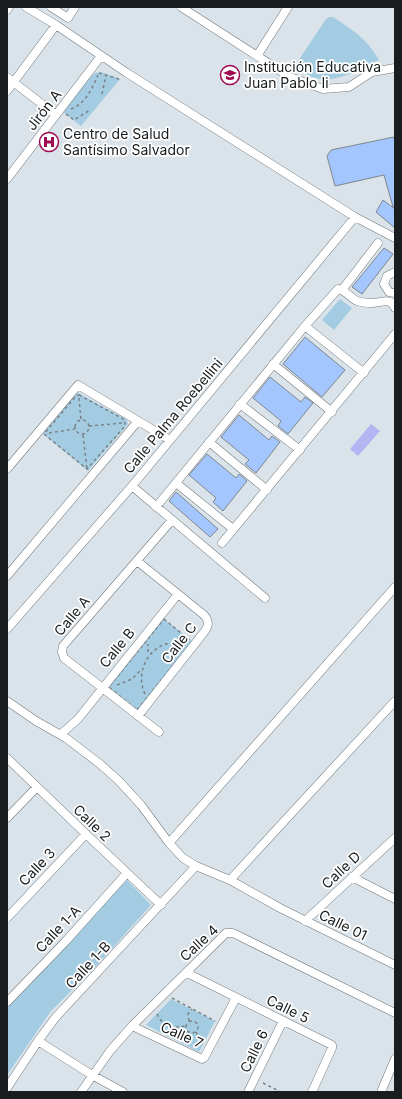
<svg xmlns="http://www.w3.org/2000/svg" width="402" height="1099" viewBox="0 0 402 1099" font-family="Inter,sans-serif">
	<rect width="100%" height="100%" fill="#d9e3e9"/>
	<path fill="#a3cce2" d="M329 17H333C353 30 367 39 379 60 361 68 337 84 316 78 308 76 301 71 294 67L326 19Z
		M101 72 120 79 81 126 63 112 90 77 95 73Z
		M340 299 352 308 334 330 322 320Z
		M78 393 126 419 128 424 88 471 43 434 76 394Z
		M163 618 193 642 138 710 109 687Z
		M127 880 151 905 97 965 51 1011 7 1075V1008Z
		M171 999 215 1021 199 1052 146 1025Z"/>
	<path fill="#b5b5f3" d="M371 424 380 431 358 456 350 449Z"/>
	<path fill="#a2c6fd" stroke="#80868e" d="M50 132 58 138 48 151 40 145Z
		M394 137 395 142V207H393L384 175 335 186 327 156 331 150Z
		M383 200 395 209V228L376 212Z
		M384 248 393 254 362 294 352 287Z
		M305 337 345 370 322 397 283 364Z
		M270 377 301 402 305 397 313 403 288 434 278 426 281 421 253 398Z
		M239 415 269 440 272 436 280 442 256 473 245 464 249 460 221 437Z
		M207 454 236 478 239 474 247 481 223 511 213 502 216 498 189 475Z
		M176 492 218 529 210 537 169 501Z"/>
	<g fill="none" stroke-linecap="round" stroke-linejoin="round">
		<defs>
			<path id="minor" d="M26 7 56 25 127 73 355 217 395 238
				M51 7 68 18 75 7
				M181 7 290 77 323 89 349 87 372 72 395 68
				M7 10 9 7
				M257 56 288 7
				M7 77 56 115
				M7 91 56 25
				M7 179 101 56
				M395 272 387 276 384 284 389 292 395 293
				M342 290 378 243
				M305 326 364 373
				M273 364 332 412
				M240 404 300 450
				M209 442 267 490
				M7 469 78 385 170 440
				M176 483 233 529
				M132 486 265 598
				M156 507 305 326 338 289C345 290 351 298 357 301 361 302 366 303 370 303 379 304 391 296 395 308
				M222 543 395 334
				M137 561 204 615C209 621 209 625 205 631L138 716
				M7 576 138 421
				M7 629 132 486 355 217
				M7 701 36 721 66 738 100 764 118 780 141 805 169 843 183 858 196 866 230 880 280 908 395 965
				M159 732 64 658 62 652 63 646 172 520
				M61 734 78 719 178 594
				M7 758 86 834 161 905
				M7 818 37 787
				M169 843 395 587
				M352 877 395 899
				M230 880 395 701
				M7 918 86 834
				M305 921 395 838
				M187 973 332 1045V1048L312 1092
				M7 1002 65 942 127 873
				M132 1026 202 1059 204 1058 236 998
				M38 1041 92 1075 123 1092
				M7 1088 38 1041 55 1018 196 866
				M81 1092 110 1051 132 1026 226 933H233L395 1013
				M248 1092 283 1021
				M381 1092 395 1059"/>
		</defs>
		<use href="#minor" stroke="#70797e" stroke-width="9"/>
		<path stroke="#7b8286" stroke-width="1.5" stroke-dasharray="3 3" stroke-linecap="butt" d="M99 73 119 79 120 78
			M102 94 106 75
			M71 109C85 104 92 89 98 75
			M66 114 74 120 90 110
			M79 395 125 420V426L87 469 44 434 76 396Z
			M79 398 81 420
			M75 427a7 7 0 1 1 14 0a7 7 0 1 1-14 0Z
			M89 426 123 423
			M49 433 75 429
			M83 435 87 469
			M164 619 192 642 137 710 109 687Z
			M148 652V644
			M117 685 132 679 140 671
			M145 694C137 678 143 657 159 647 167 642 177 642 186 642
			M172 998 215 1021
			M157 1014C162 1026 175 1030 187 1025
			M186 1027a6 6 0 1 1 12 0a6 6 0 1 1-12 0Z
			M189 1021 188 1014 192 1009
			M196 1032 202 1044
			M263 1083 281 1092"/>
		<use href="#minor" stroke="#fff" stroke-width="8"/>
	</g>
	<defs>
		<symbol id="school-ring" viewBox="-11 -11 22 22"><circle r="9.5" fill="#fff" stroke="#9f0a51" stroke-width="1.5"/><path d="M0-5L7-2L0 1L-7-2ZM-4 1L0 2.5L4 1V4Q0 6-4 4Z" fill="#9f0a51"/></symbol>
		<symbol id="hospital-ring" viewBox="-11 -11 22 22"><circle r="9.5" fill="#fff" stroke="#9f0a51" stroke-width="1.5"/><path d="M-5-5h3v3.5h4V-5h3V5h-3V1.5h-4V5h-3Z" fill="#9f0a51"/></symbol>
	</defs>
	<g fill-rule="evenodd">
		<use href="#school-ring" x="219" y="64" width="22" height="22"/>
		<use href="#hospital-ring" x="38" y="131" width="22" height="22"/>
	</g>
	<g text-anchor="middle" stroke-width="3.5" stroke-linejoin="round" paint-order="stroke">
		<g font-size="14" fill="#191d1f" stroke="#fff" text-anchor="start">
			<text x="244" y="72">Institución Educativa<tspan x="244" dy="16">Juan Pablo Ii</tspan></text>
			<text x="63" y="139">Centro de Salud<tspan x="63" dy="16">Santísimo Salvador</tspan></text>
		</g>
		<g font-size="14" fill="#191d1f" stroke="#fff">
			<text transform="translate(44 110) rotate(-52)" y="5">Jirón A</text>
			<text transform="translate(173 416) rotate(-50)" y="5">Calle Palma Roebellini</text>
			<text transform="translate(72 616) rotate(-50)" y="5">Calle A</text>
			<text transform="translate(179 643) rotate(-52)" y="5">Calle C</text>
			<text transform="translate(117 648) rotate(-51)" y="5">Calle B</text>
			<text transform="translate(92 823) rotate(44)" y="5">Calle 2</text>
			<text transform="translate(37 867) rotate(-47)" y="5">Calle 3</text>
			<text transform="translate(341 870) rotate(-43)" y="5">Calle D</text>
			<text transform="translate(343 925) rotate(26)" y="5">Calle 01</text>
			<text transform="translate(58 929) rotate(-47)" y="5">Calle 1-A</text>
			<text transform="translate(199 943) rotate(-43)" y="5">Calle 4</text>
			<text transform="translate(88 965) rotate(-47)" y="5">Calle 1-B</text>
			<text transform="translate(288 1009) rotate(26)" y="5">Calle 5</text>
			<text transform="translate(182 1035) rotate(24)" y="5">Calle 7</text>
			<text transform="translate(254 1051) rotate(-64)" y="5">Calle 6</text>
		</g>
	</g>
	<rect width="402" height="1099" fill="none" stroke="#191d1f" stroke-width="16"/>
</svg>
